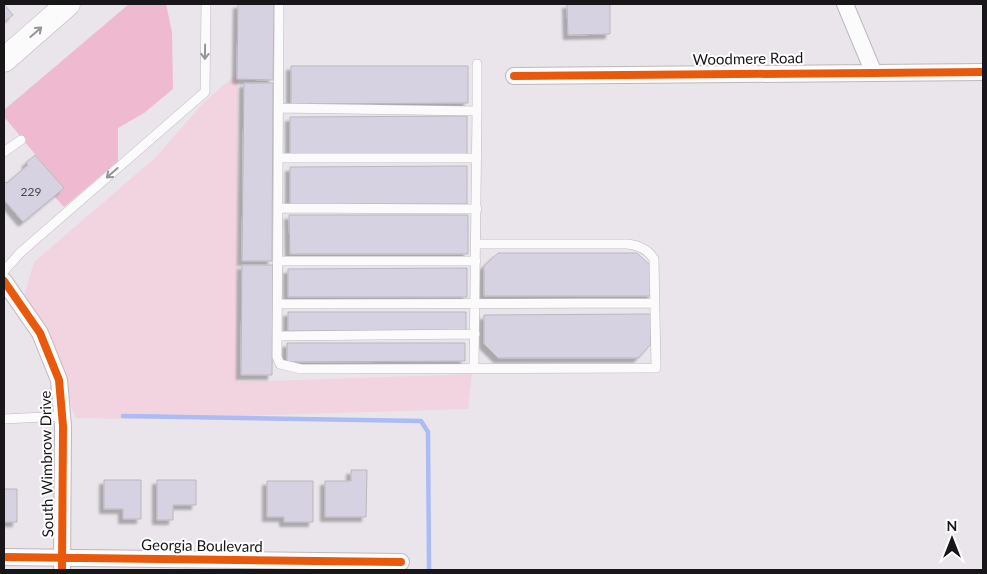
<svg xmlns="http://www.w3.org/2000/svg" width="987" height="574" viewBox="0 0 987 574" font-family="Lato,sans-serif">
	<defs>
		<filter id="shadow"><feDropShadow dx="-4.5" dy="4.5" stdDeviation="1" flood-color="#0004"/></filter>
	</defs>
	<rect width="100%" height="100%" fill="#e9e5eb"/>
	<path fill="#f1d4e0" d="M238 73V382L472 374 468 409 141 419 76 418C67 399 71 394 66 376 58 347 41 321 24 296L34 262 155 158 204 102Z"/>
	<path fill="#efbad0" d="M129 4H166L172 32 173 89 144 113 118 128V161L64 207 54 196 63 188 6 119 4 120V110Z"/>
	<g fill="none" stroke-linecap="round" stroke-linejoin="round">
		<path stroke="#abbcf4" stroke-width="4.5" d="M123 416 421 421 428 432 429 570"/>
	</g>
	<path fill="#d6d2e1" stroke="#bab8bd" filter="url(#shadow)" d="M4 4 13 15 4 22Z
		M238 4H274L273 80 237 79Z
		M567 4H610V34L568 35Z
		M291 66H468V103L291 104Z
		M244 83H273L272 261H242Z
		M467 116V154H290V117Z
		M35 155 64 188 23 222 4 200V182L7 183 28 165 26 163Z
		M467 166V204H290V167Z
		M289 215H468V254H290Z
		M498 253H637L652 267V296H484V266Z
		M242 265H273L272 375H241Z
		M467 268V297H288V269Z
		M288 312H466V330L288 331Z
		M651 314V344L638 358H498L484 344V315Z
		M287 343H465V361L287 362Z
		M351 470H367L366 517H325V481H351Z
		M104 480H141V519H123V509H104Z
		M157 480H196V505H173V520H157Z
		M267 481H313V522H284V517H267Z
		M4 489H17V522H4Z"/>
	<g fill="none" stroke-linecap="round" stroke-linejoin="round">
		<defs>
			<path id="lane" d="M279 4 277 357 280 364 301 369 656 368 654 259C647 249 640 246 628 244H477
				M477 64V111
				M279 108 477 111 474 368
				M4 152 21 140
				M279 158H477
				M278 208 477 209
				M278 261H476
				M4 271 20 253 205 92 206 4
				M278 304 655 303
				M278 336 475 334
				M4 419 62 416"/>
			<path id="street" d="M845 4 873 71
				M514 76 983 72
				M4 281 40 333 59 380 63 426 62 570
				M4 557 401 562"/>
			<path id="secondary" d="M4 60 68 4"/>
		</defs>
		<use href="#lane" stroke="#bcb9bd" stroke-width="10"/>
		<use href="#street" stroke="#bcb9bd" stroke-width="18"/>
		<use href="#secondary" stroke="#bcb9bd" stroke-width="25"/>
		<use href="#lane" stroke="#fcfbfc" stroke-width="9"/>
		<use href="#street" stroke="#fcfbfc" stroke-width="16"/>
		<use href="#secondary" stroke="#fcfbfc" stroke-width="24"/>
		<defs>
			<path id="cycleway" d="M514 76 983 72
				M4 281 40 333 59 380 63 426 62 570
				M4 557 401 562"/>
		</defs>
		<use href="#cycleway" stroke="#fff" stroke-width="11"/>
		<use href="#cycleway" stroke="#e8590c" stroke-width="8"/>
	</g>
	<defs><path id="oneway-shaft" d="M-6 0H5M1.5-3L5.5 0L1.5 3" fill="none" stroke-width="1.6" stroke-linecap="round" stroke-linejoin="round" transform="scale(1.25)"/></defs>
	<g stroke="#969496">
		<use href="#oneway-shaft" transform="translate(36 32) rotate(-41)"/>
		<use href="#oneway-shaft" transform="translate(205 52) rotate(91)"/>
		<use href="#oneway-shaft" transform="translate(112 173) rotate(139)"/>
	</g>
	<g text-anchor="middle" stroke-width="4" stroke-linejoin="round" paint-order="stroke">
		<g font-size="12" fill="#49464d">
			<text x="31" y="196">229</text>
		</g>
		<g font-size="15" fill="#19161a" stroke="#fff">
			<text transform="translate(748 59) rotate(-1)" y="5">Woodmere Road</text>
			<text transform="translate(47 464) rotate(-91)" y="5">South Wimbrow Drive</text>
			<text transform="translate(202 546) rotate(1)" y="5">Georgia Boulevard</text>
		</g>
	</g>
	<rect width="987" height="574" fill="none" stroke="#19161a" stroke-width="10"/>
	<g transform="translate(952 539)" stroke="#ffffff" stroke-width="4" paint-order="stroke">
	<path d="M0-4L9 19L0 12L-9 19Z" fill="#19161a"/>
	<text y="-8" font-size="14" font-weight="bold" text-anchor="middle" fill="#19161a">N</text>
	</g>
</svg>
